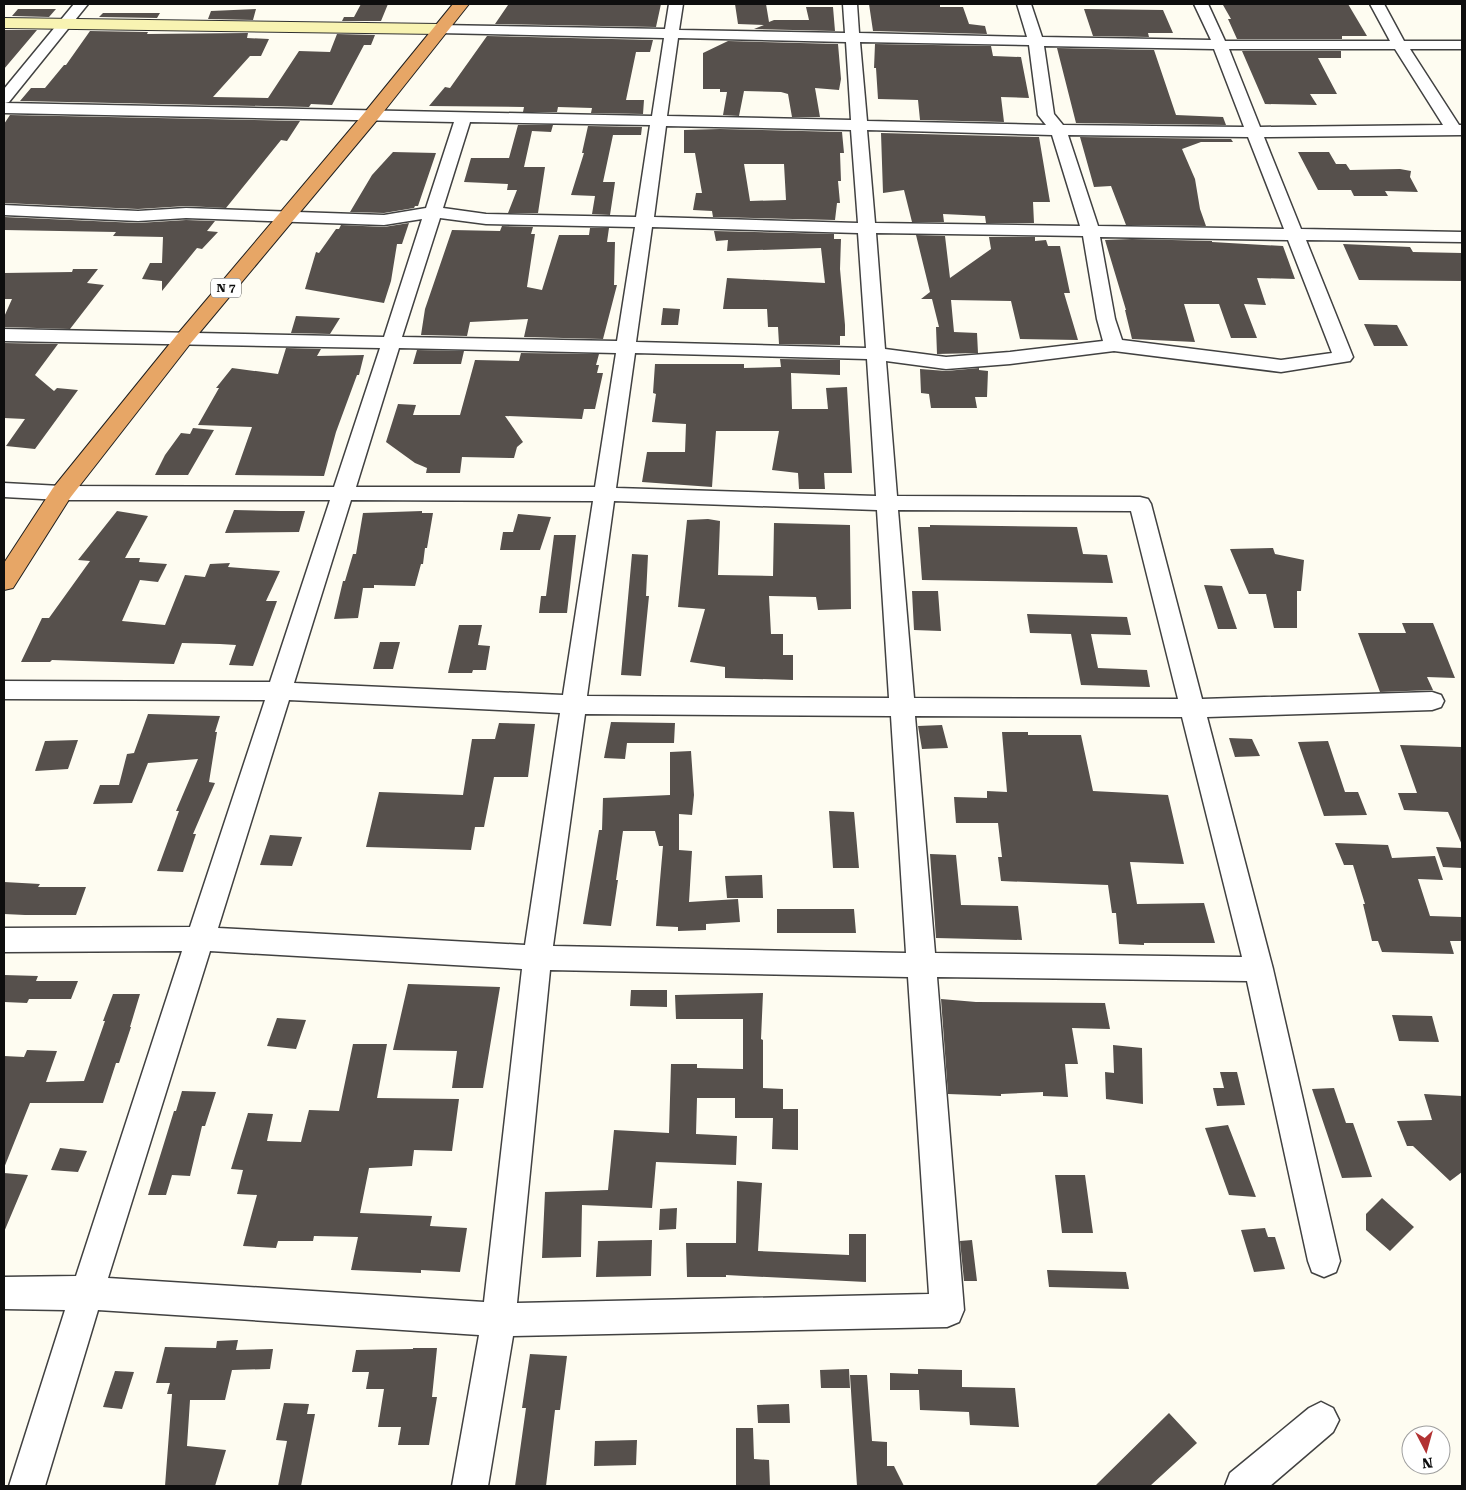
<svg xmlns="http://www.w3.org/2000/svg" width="1466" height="1490" viewBox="0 0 1466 1490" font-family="'Roboto Serif',serif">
	<rect width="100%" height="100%" fill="#fefcf1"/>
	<path fill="#56504c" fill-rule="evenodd" d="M361 4H388L381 21H342L344 17H354Z
		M661 4 656 27 495 24 508 5Z
		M735 4H766L769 22 774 20H809L806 7H833L835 31 754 29 764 25 738 24Z
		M869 4H940V7H963L969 24 985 26 987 34 873 31Z
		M1293 4H1348L1367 36H1342V39H1237L1228 19H1231L1223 5H1293Z
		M18 9H56L49 17 12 16Z
		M256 9 253 20 208 19 211 11Z
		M1084 9 1163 10 1173 33H1148L1149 37 1093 36Z
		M103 13H160L157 18 99 17Z
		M4 30H37L4 69Z
		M90 31 148 32 147 34 248 33 247 38 269 39 261 56H250L213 97 268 98 299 51 330 52 337 34 375 35 371 45H364L332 105 311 104 309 107 20 101 31 88H45L64 65H66Z
		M487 36 653 40 650 52H636L626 100H644L643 114 591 113 592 108 558 107 557 112H523L524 107 429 106 445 87 450 88Z
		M728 41 838 44 841 79 839 90 815 88 820 117H792L788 94 781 92 744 91 739 116 723 115 727 92H720V89H703V53Z
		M875 44 991 46 993 56 1021 57 1029 98 1001 97 1004 122 920 120 918 100 878 99 876 68H874Z
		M1057 48 1154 50 1176 115 1223 117 1226 125 1076 123Z
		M1242 51H1341V58H1318L1337 94H1310L1317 105 1265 104Z
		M10 115 300 121 287 141 281 140 226 208 186 206 138 209 4 203V124Z
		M518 125H553L551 132 532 131 524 167H545L538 213H508L517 190H507L508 184 464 182 471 158H509Z
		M588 126 642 127 641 135H613L603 182H615L610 215 592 214 595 196 571 195 584 153H582Z
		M720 129 842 132 844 153H840L841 181H838L840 203H837L835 220 713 217 712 211 693 210 696 193H702L695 153H684V130ZM744 164H784L786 200 750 201Z
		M881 133 1039 137 1050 202H1033L1034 223H986L985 216 943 214 944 222H912L904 190 883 193Z
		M1080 137 1231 139 1233 142H1201L1182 149 1195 179 1200 209 1206 226 1126 225 1111 186 1094 187Z
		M393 152 436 153 418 206H415L414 208 384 213 350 212 372 175Z
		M1298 152H1329L1336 164H1346L1350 170 1400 169 1411 171 1410 177 1418 192 1385 191 1388 196H1354L1351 190H1318Z
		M4 217 138 223 186 220 215 221 207 231 218 232 202 249 197 248 162 291V281L142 279 150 263H162L163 237 113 236 116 232 4 230Z
		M409 223 402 244H397L391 281 384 303 305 289 316 252 319 253 336 229H339L341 225 384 227Z
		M502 226 533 227 531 234H535L527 287 542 290 559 235H589L590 228H609L607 242H615L614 285H617L603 339 524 337 528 319 470 322 467 336 421 335 425 309 452 230 500 231Z
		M714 231 834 234V239H841L840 269 845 325V336H840V345L779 344 778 327H768L767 309H723L727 278 825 283 821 248 727 251 728 240 716 241Z
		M916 235 945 236 950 278 991 249 989 237H1035V241L1046 240 1048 246H1060L1070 293H1064L1078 340 1020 339 1011 301 951 300 954 332 977 333 978 353 937 354 936 327H939L932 299H921L930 292Z
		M1132 239 1212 241V242L1283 246 1295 279 1257 278 1266 305 1244 304 1257 338H1231L1219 304H1184L1195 342 1132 339 1125 310H1126L1105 240Z
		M1343 244 1410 247 1413 252 1462 253V281L1359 280Z
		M73 269H98L87 283 104 285 70 329 4 327V317L12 299H4V273L72 272Z
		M663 308 680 309 678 325H661Z
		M296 316 340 318 330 334 291 333Z
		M1364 324 1397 325 1408 346H1374Z
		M4 343 58 344 35 375 54 391 57 388 78 390 35 449 6 446 25 419 4 418Z
		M286 348 321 349 317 356 364 355 359 375H357L336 432 324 476 235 475 252 427 198 425 219 388H216L232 368 278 374Z
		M417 350 464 351 461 364H413Z
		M521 353 599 354 596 365H599L597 373H603L595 409H584L582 419 505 416 523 442 517 447 514 458 462 457 460 473H426L427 468 415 463 386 442 398 404 416 405 413 415H460L475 360 519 361Z
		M780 359 840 360V375L791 373 792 409H828L826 388 847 387 852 473H824L825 489H799L798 473 772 470 779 431H716L712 487 642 482 647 452H685L686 424 652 422 656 394 653 393 655 364H744V368L781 367Z
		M979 368V370L988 371 987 397H975L977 408H931L929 394 921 393 920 369 946 371Z
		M193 428 214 430 188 475H155L165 455 181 433 190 434Z
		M234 510 281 511H305L299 532 225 533Z
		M117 511 148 516 125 558H140L139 562 167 564 158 582 140 580 122 621 165 625 185 575 205 577 210 564 230 563 228 567 280 571 266 601H277L253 666 229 665 236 645 220 644 182 643 174 664 52 660 50 662H21L42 618H49L90 561 78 560Z
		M422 511V513H433L427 548H425L423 564H421L415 586 374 585V588H363L358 618 334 619 343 581H345L353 554H356L363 513Z
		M518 514 551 517 540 550H500L503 532H513Z
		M708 519 720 521 718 575 773 576 774 523 850 525 851 609 818 610 816 597 769 596 771 634H783V655H793V680L725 678V667L690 662 705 609 678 607 687 520Z
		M930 525 1077 527 1083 554 1107 555 1113 583 922 580 918 527H930Z
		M554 535H576L567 613H539L541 596H546Z
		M1273 548 1275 554 1304 560 1301 591H1297V628H1274L1266 594H1249L1230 549Z
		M632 554 648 555 646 596H649L641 676 621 675Z
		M1204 585 1222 586 1237 629H1218Z
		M912 591H938L941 631 914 630Z
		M1027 614 1127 617 1131 635 1091 634 1098 668 1147 670 1150 687 1081 685 1071 634 1030 633Z
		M1402 623H1433L1455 678 1427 677 1433 690 1380 692 1358 633H1406Z
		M459 625H482L478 645 490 646 486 670H473L472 673H448Z
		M380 642H400L393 669H373Z
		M148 714 220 716 215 732H217L209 782 215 783 193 834H196L183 872 157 871 179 811H176L198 759 148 763 132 803 93 804 100 785H119L127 754 134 753Z
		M611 722 675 723 674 743H627L625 759 604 758Z
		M499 723 535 724 528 777H494L484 827H475L471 850 366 847 379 792 463 795 472 739H495Z
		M942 725 948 748 922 749 918 726Z
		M1002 732H1028V735H1081L1093 791 1168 795 1184 864 1130 862 1137 904 1204 903 1215 943H1144V945L1119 944 1116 913H1112L1108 885 1001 881 998 857H1002L998 823H956L954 797 987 798V791L1007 792Z
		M1229 738 1252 739 1260 756 1235 757Z
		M78 740 68 769 35 771 45 741Z
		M1328 741 1345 792H1358L1367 815 1324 816 1298 742Z
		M1400 745 1462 747V845L1448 812 1404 810 1398 793H1417Z
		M691 751 694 795 692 815 679 814V850L692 851 689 902 738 899 740 922 706 924V930L678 931V927L656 926 663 846H659L655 831H623L616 880H618L611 926 583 924 599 830H602L603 798 670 795V752Z
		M829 811 854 812 859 868H833Z
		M270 835 302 837 292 866 260 865Z
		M1335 843 1388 845 1392 858 1435 856 1443 880 1418 879 1430 916 1462 917V941H1450L1454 954 1382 952 1378 941H1372L1363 904H1365L1353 865H1344Z
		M1436 847 1462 848V868L1443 867Z
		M930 854 956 855 961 905 1018 906 1022 940 936 938Z
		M762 875 763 898H727L725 876Z
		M4 882 40 884 38 887H86L76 915H25L4 914Z
		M777 909H854L856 933H777Z
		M4 975 38 976 36 981H78L71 999H29L27 1003 4 1002Z
		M408 984 500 987 483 1088H452L457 1051 393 1050Z
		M631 990H667V1007L630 1006Z
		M763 993 761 1039 763 1040V1088L783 1089V1109H798V1150L772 1149 773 1118H735V1098H697L696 1134 737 1136 736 1165 656 1162 652 1208 582 1205 581 1257 542 1258 545 1192 608 1190 614 1130 669 1133 671 1064H697V1068L743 1069V1019H676L675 995Z
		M113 994H140L130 1027H131L119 1063H116L103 1103H30L4 1168V1056L24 1057 27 1050 57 1051 46 1082 84 1081 105 1021H103Z
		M941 999 976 1002 1105 1003 1110 1029 1072 1028 1078 1064H1065L1068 1097 1043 1096V1092L1001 1094V1096L948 1094Z
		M1392 1015 1432 1016 1439 1042 1399 1041Z
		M277 1018 306 1020 296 1049 267 1046Z
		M353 1044H387L377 1098 459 1099 452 1151 414 1150 412 1166 369 1168 360 1213 432 1216 430 1226 467 1228 460 1272 421 1270V1273L351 1270 358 1237 314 1236 313 1241H278L276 1248 243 1246 257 1195 237 1194 243 1170 231 1169 248 1113 273 1114 267 1141 301 1142 309 1110 339 1111Z
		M1113 1045 1142 1048 1143 1104 1106 1099 1105 1072 1114 1073Z
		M1220 1072H1237L1245 1105 1217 1106 1213 1088H1224Z
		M1334 1088 1346 1123H1353L1372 1177 1342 1178 1312 1089Z
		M182 1091 216 1092 205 1126H202L190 1176 172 1175 166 1195H148L174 1111H176Z
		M1424 1094 1462 1096V1172L1450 1181 1413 1146H1407L1397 1121 1432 1120Z
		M1228 1125 1256 1197 1229 1195 1205 1128Z
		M60 1148 87 1151 78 1172 51 1170Z
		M4 1173 28 1175 4 1232Z
		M1055 1175H1085L1093 1233H1062Z
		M737 1181 762 1183 758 1251 849 1255V1234H866V1282L726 1275V1277H687L686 1243H736Z
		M1382 1198 1414 1227 1390 1251 1366 1230V1214Z
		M677 1208 676 1229 659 1230 660 1209Z
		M1265 1228 1268 1237H1275L1285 1269 1254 1272 1241 1230Z
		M652 1240 651 1276 596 1277 598 1241Z
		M972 1240 977 1281H964L960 1241Z
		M1047 1270 1126 1272 1129 1289 1049 1287Z
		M238 1340 236 1350 273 1349 270 1369 232 1370 225 1400H190L187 1446 226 1450 215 1486H165L172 1394H167L170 1383H156L165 1347 216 1348 217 1341Z
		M413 1348H437L432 1397H437L429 1445H398L401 1427H378L384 1389H366L369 1372H352L356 1350 413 1349Z
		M530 1354 567 1356 560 1410H555L546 1486H515L526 1408H522Z
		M849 1369 850 1388H821L820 1370Z
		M918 1369 962 1370V1387L1015 1388 1019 1427 970 1425 969 1412 920 1410 919 1390H890V1373L918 1374Z
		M115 1371 134 1372 122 1409 103 1407Z
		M850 1375H867L872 1441 887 1442V1466H894L904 1486H857Z
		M284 1403 309 1404 307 1414H315L301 1486H278L287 1441 276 1440Z
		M789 1404 790 1423H758L757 1405Z
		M1169 1413 1197 1443 1150 1486H1095Z
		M736 1428H753L754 1459 769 1460 770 1486H736Z
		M637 1440 636 1465 594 1466 595 1441Z"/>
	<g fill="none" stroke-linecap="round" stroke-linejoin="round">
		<defs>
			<path id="street" d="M74 4H88L9 102 5 103 652 116 664 38 439 33 434 32 432 29 434 26 439 25 665 29 669 4H683L679 30 845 33 843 4H857L859 33 1027 37 1017 4H1031L1042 37 1211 40 1194 4H1208L1225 41H1390L1370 4H1384L1404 41H1462V49H1410L1459 125H1462V135L1264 137 1301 229 1462 232V242L1306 240 1353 357 1350 361 1281 372 1114 351 1010 364 946 369 886 361 897 496 1140 497 1148 499 1151 504 1202 699 1432 692 1441 695 1444 701 1441 707 1432 710 1207 717 1273 969 1340 1261 1336 1272 1324 1277 1312 1272 1308 1261 1247 981 937 977 964 1310 959 1322 947 1327 513 1336 488 1486H452L479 1335 98 1310 45 1486H9L65 1310 4 1309V1277L76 1276 182 951 4 952V928L190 927 265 700 4 699V681L270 682 330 500H61L4 497V483L61 486 334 487 380 348 4 341V329L384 337 422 219 384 225 186 218 138 221 4 215V205L138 211 186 208 384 215 426 208 454 122 4 113V89ZM678 38 846 42 851 120 667 116ZM860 42 1029 45 1038 115 1046 125 867 121ZM1044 46 1214 49 1244 127 1063 125 1054 114ZM1229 49H1395L1443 125 1260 127ZM470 122 650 125 636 217 486 214 443 208ZM666 126 851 130 858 223 654 217ZM867 130 1052 135 1080 226 875 223ZM1068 135 1248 137 1284 229 1098 226ZM440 218 486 224 635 227 617 341 402 337ZM652 227 858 233 866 348 636 342ZM876 233 1083 236 1097 319 1103 341 1010 352 946 357 885 349ZM1100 237 1288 240 1332 353 1281 360 1122 340 1115 319ZM399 348 616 353 595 487H356ZM635 353 867 359 876 496 616 488ZM351 500 593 501 563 695 294 683ZM614 501 877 510 889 698 587 696ZM898 510 1131 511 1178 699 914 698ZM289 700 560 713 525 945 218 928ZM585 714 891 716 906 953 553 946ZM915 716 1182 717 1242 957 935 953ZM210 951 522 969 484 1302 108 1278ZM550 970 908 977 929 1294 517 1303Z
				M1321 1402 1333 1408 1339 1420 1333 1432 1270 1486H1225L1230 1473 1309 1408Z"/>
			<path id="secondary" d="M4 18 439 24 445 26 447 29 445 32 439 34 4 28Z"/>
			<path id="highway" d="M453 4H469L377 120 190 344 70 498 13 588 4 590V563L53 488 176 336 365 112Z"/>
		</defs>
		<use href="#street" stroke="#414141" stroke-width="3"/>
		<use href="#secondary" stroke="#303030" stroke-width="2"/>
		<use href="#highway" stroke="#1f1f1f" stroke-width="2"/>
		<use href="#street" fill="#fff" fill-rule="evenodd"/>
		<use href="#secondary" fill="#f8f3b2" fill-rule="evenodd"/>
		<use href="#highway" fill="#e7a666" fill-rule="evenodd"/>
	</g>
	<g text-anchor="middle" stroke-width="5" stroke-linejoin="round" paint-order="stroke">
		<rect fill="#fff" stroke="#565656" stroke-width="1" x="211" y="278.5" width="30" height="19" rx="4"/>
		<g font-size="12" font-weight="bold" fill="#0e0e0e">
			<text x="226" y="292">N 7</text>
		</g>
	</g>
	<rect width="1466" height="1490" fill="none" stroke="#0e0e0e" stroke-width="10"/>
	<g transform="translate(1426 1450) rotate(174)"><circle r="24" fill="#ffffff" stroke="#9f9f9f"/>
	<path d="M0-4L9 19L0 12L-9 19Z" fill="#b23233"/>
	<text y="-8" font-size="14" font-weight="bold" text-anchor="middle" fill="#0e0e0e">N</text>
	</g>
</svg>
